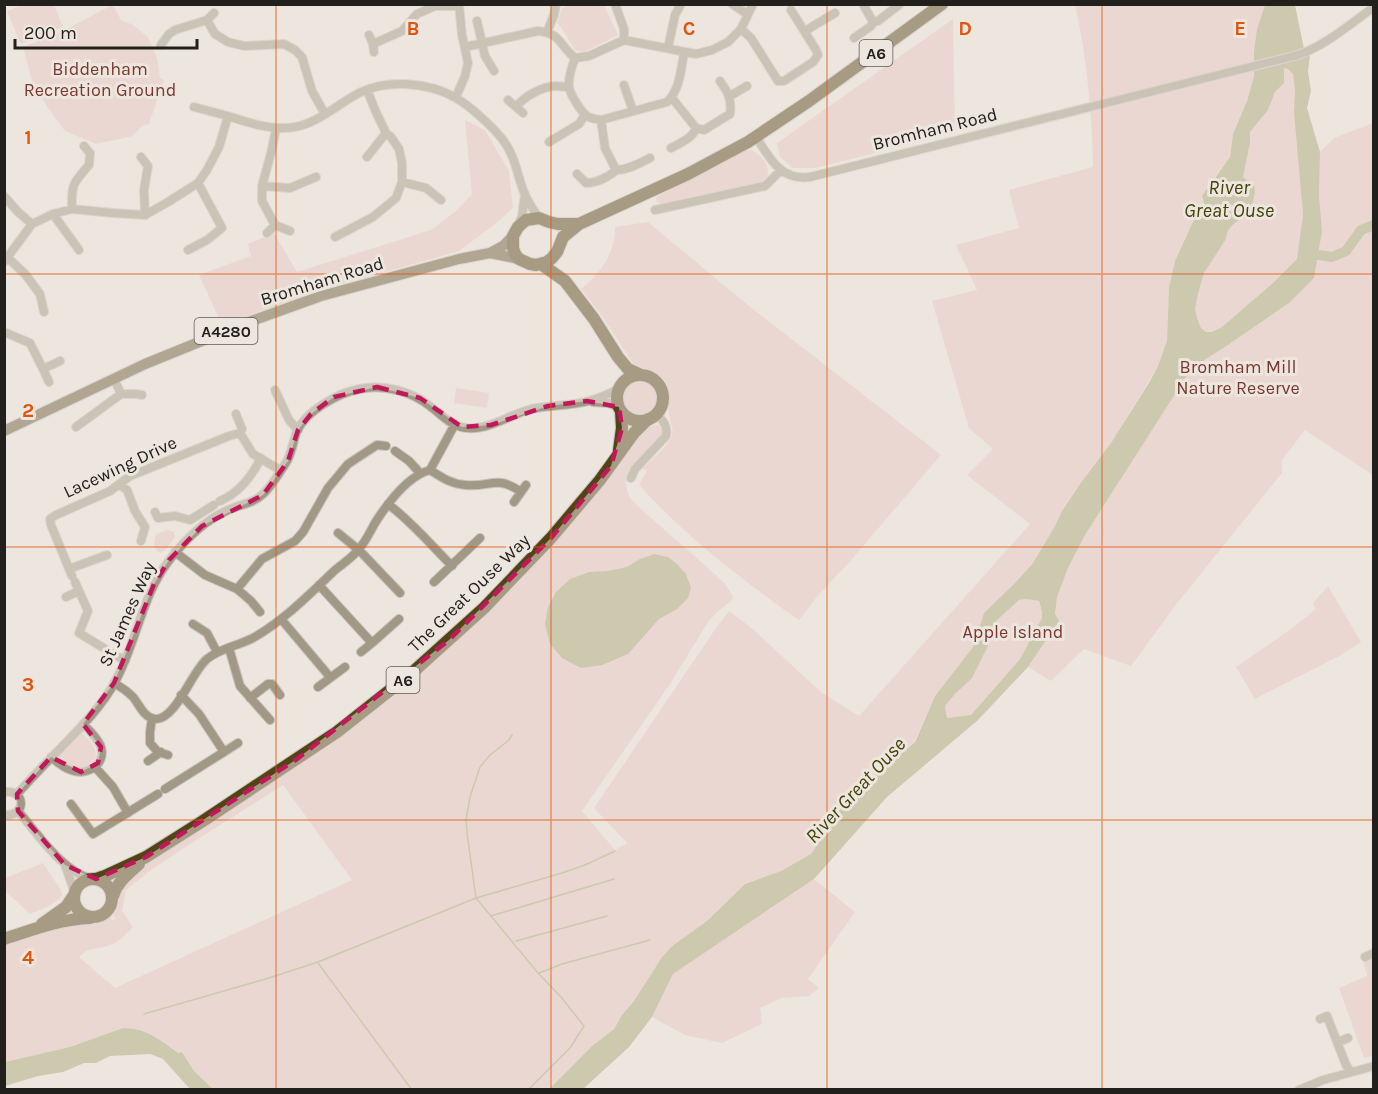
<svg xmlns="http://www.w3.org/2000/svg" width="1378" height="1094" viewBox="0 0 1378 1094" font-family="Karla,sans-serif">
	<rect width="100%" height="100%" fill="#ece6df"/>
	<path fill="#e8c6c0" fill-rule="evenodd" d="M25 4 54 5 63 27 21 44 7 11Z
		M570 5H604L618 35 584 52 575 50 563 30 557 23 562 8Z
		M1075 5H1265L1257 29 1254 51V76L1247 101 1233 134 1230 157 1207 187 1205 206 1175 261 1169 287 1167 341 1158 366 1111 443 1080 484 1062 510 1055 526 1033 563 1016 582 984 613 973 647 935 696 914 742 846 800 811 854 781 871 745 884 707 921 672 946 662 957 634 1001 622 1015 614 1029 592 1046 548 1089H213L194 1071 182 1052 178 1053C160 1040 147 1028 123 1028L70 1047 5 1062 4 944 82 921H97L106 917H109L113 921 115 918 112 914 116 902V893L144 865 416 676 631 442 634 444C640 435 647 425 658 425L661 429 664 428V433L629 477 628 482H625L629 496 633 502 717 576 726 585 733 597 732 600 717 612 708 622 670 684 582 811 615 850 627 843 594 808 716 628 729 611 754 630 822 693 859 716 1030 524 967 475 993 449 969 428 932 301 977 290 956 245 1019 228 1009 190 1093 167C1092 113 1087 58 1075 5ZM283 785 352 880 115 988 79 957C90 946 97 950 110 945 119 942 126 934 133 927L122 911 126 890 151 870 187 846Z
		M110 6 114 7 121 20 133 25 148 37 157 58 160 78 164 80 149 124 142 126 133 136 96 144 65 131 48 108 32 81 23 47 63 31Z
		M953 19 955 133 815 168H793L780 157 777 143Z
		M1284 68 1288 69 1293 74 1295 92 1303 214 1297 259 1274 282 1222 327 1212 332H1206L1201 328 1197 318 1195 309 1198 294 1204 273 1226 239C1227 224 1240 221 1250 213L1255 193 1243 177 1250 143V132L1268 110 1275 92 1284 83Z
		M465 120 485 130 509 171 513 208 494 225 459 251 314 292 222 325 199 275 251 256 248 244 274 233 297 272 431 230 456 211 472 194Z
		M1373 123V475L1305 430 1282 460V473L1178 602 1131 666 1084 649 1051 681 1028 667 1059 621 1055 615 1057 597 1068 568 1085 535 1186 377 1198 364 1228 345 1289 303 1322 231 1319 195 1320 152 1334 138Z
		M751 150C764 156 774 169 764 182L666 204H661L656 201V198L660 195 741 152Z
		M648 222 744 302 941 455 852 559 816 598 799 620C742 580 686 537 639 485L647 470 642 469C651 460 666 448 671 438 675 430 670 423 669 415 667 401 673 388 661 376 652 368 640 370 632 362L600 313 581 289C600 275 616 251 615 227Z
		M622 398a18 18 0 1 1 36 0a18 18 0 1 1-36 0Z
		M456 388 489 393 487 408 454 403Z
		M168 530 174 532 175 537 166 549 161 553 158 552C153 546 154 542 156 534Z
		M1328 586 1361 642 1341 655 1255 699 1236 667 1291 629 1316 609 1313 603Z
		M1026 599 1039 601 1042 612V618L1020 659 971 715 947 718 945 706 955 694 990 642 996 621 1019 600Z
		M82 733C90 740 102 751 92 762 91 763 85 768 84 768 80 769 73 767 69 767L58 756Z
		M43 863 61 890 62 895C55 905 42 909 30 914L5 891V878Z
		M814 879 855 912 808 979 819 988 809 996 782 998 760 1008 762 1024 722 1043 685 1035 652 1017 673 974Z
		M1373 956V1056L1364 1058 1339 988 1367 976 1363 960Z"/>
	<path fill="#a4a676" fill-rule="evenodd" d="M1265 5H1295L1304 49 1310 54 1308 72 1311 91 1307 108 1320 152 1319 195 1322 231 1314 278 1289 303 1228 345 1198 364 1186 377 1085 535 1068 568 1057 597 1055 614 1059 621 1028 667 978 720 887 797 814 879 673 974 652 1017 629 1047 583 1089 548 1090 592 1046 614 1029 622 1015 634 1001 662 957 672 946 707 921 745 884 781 871 811 854 846 800 915 742 935 696 973 647 984 613 1016 582 1033 563 1055 526 1062 511 1080 484 1111 443 1150 381 1158 366 1167 341 1169 287 1175 261 1194 220 1198 219 1205 206 1202 196 1230 157 1233 134 1247 101 1254 76V51L1257 29ZM1284 68 1288 69 1293 74 1295 92 1294 112 1303 214 1297 259 1274 282 1222 327 1212 332H1206L1201 328 1197 318 1195 309 1198 294 1204 273 1226 239C1227 224 1240 221 1250 213L1255 193 1254 186 1243 177 1250 143V132L1268 110 1275 92 1284 83ZM1026 599 1039 601 1042 612V618L1020 659 971 715 947 718 945 706 955 694 972 678 990 642 996 621 1019 600Z
		M654 554 668 557 678 565 686 574 691 588 688 598 677 609 659 619 628 654 602 665 581 668 562 658 550 644 545 624 548 607 556 592 570 579 589 572 608 571 627 567 640 559Z
		M123 1028C147 1028 160 1040 178 1053L182 1052 194 1071 213 1089H190L163 1059 150 1054 110 1056 96 1063H84L63 1072 38 1076 5 1086V1062L70 1047Z"/>
	<g fill="none" stroke-linecap="round" stroke-linejoin="round">
		<path stroke="#a4a676" stroke-width="1.5" d="M512 735 509 740 490 755 480 767 470 797 466 820 467 833 476 898 538 973 561 997 584 1026 570 1048 528 1090
			M491 916 614 879
			M516 941 607 916
			M318 963 412 1090
			M539 973 562 964 650 940
			M144 1014 269 978 318 962 476 898 562 873 585 865 615 851"/>
		<path stroke="#a4a676" stroke-width="10" d="M1306 253 1332 257 1346 251 1361 230 1374 225"/>
		<defs>
			<path id="minor" d="M615 4 624 29V40
				M732 4 747 14
				M863 4 873 22
				M207 20 214 13
				M477 21 485 56 494 71
				M741 29 751 38 778 81H784L813 62 818 55 816 50 791 10
				M805 31 835 13
				M547 32 554 15 556 4
				M369 35 373 44
				M854 38 871 26 873 22 878 21 900 4
				M161 45 169 34 175 30 207 20 215 34 228 42 244 46 284 44 295 50 302 57 312 91 325 114
				M465 47 538 31C561 33 559 45 575 58L589 56 624 40 696 54 712 50 728 42 741 29 753 4
				M668 48 675 15 681 4
				M374 52 373 44 402 31 417 14 435 6H459
				M575 58C572 66 568 77 569 87 570 94 581 112 587 116 591 119 596 119 601 120L667 102C680 90 681 69 684 53
				M624 85 633 111
				M730 96 747 86
				M456 97 465 76 468 63 462 35 459 4
				M672 98 696 128 704 130 730 114C732 100 728 92 720 81
				M508 100 523 113
				M194 107 228 116
				M516 107C525 96 541 87 555 86 559 86 565 87 569 87
				M601 120 605 148 616 170
				M276 129 271 153 262 186V201L275 225 290 231
				M756 137C770 158 780 181 810 177L1298 55C1326 45 1349 25 1374 7
				M549 142 579 124 585 115
				M671 148C680 143 693 138 696 128
				M141 157 148 166 144 190 145 215
				M367 157 386 133
				M577 174 586 183C596 183 609 177 616 170 628 170 640 163 650 158
				M402 182 426 188 441 200
				M262 186 290 188 316 177
				M4 196 18 212 32 224
				M72 209C71 185 73 183 89 165L90 153 84 146
				M655 210 765 186 780 171
				M53 214 79 250
				M518 226 522 216 525 194
				M267 233 275 225
				M335 237 373 217 396 198 402 182V163L399 149 391 137 386 133 376 112 367 90
				M188 250 207 240 222 228 198 183
				M7 257 25 274 40 294 44 312
				M4 262 32 224 53 214 72 209 113 213 145 215 168 202 198 183 207 170 219 147 228 116C250 123 272 131 295 127 318 123 338 104 359 93 387 79 429 82 456 98 470 106 493 127 503 140 516 157 517 176 525 195 529 203 534 211 539 218
				M4 332 30 343 43 369 60 361
				M43 369 49 382
				M275 390 289 420 298 430
				M121 394H136L142 395
				M593 402 609 403 619 407
				M236 414 242 429 240 433
				M76 427 121 394 114 379
				M240 433 253 454 280 470
				M395 451 409 461 420 473
				M430 470C441 477 451 484 465 485 490 488 496 474 521 492
				M631 478 635 469 666 436C668 426 663 420 656 414
				M120 485 127 490 135 511 145 527 141 541
				M220 501C239 493 252 476 261 458
				M514 502 526 485
				M388 504C412 522 431 545 452 566
				M155 512 158 518 175 516 190 520 214 505
				M338 533 359 550 400 593
				M175 552 205 575 237 589 262 559 295 541 303 532 328 488 348 464 377 445 386 446
				M69 569 107 555
				M72 576 51 525 50 519 56 515 110 491 130 476 229 436 240 433
				M75 582 88 611 79 633 125 661
				M434 582 480 538
				M319 585 372 643 399 619
				M237 589 251 601 260 612
				M66 597 79 591
				M281 619 330 677
				M193 624 207 633 217 652
				M229 648 240 686 270 720
				M361 652 372 643
				M114 683C121 687 127 691 133 697 139 704 144 718 155 719 176 720 192 671 207 659 220 648 238 646 253 638 283 621 309 595 334 571 342 564 352 558 358 550 365 543 370 532 375 523 387 504 408 476 430 470L455 424
				M318 687 345 667
				M250 698 268 684H272L280 695
				M152 718 150 732V743L158 752 168 755
				M224 752 238 743
				M51 757C57 762 64 768 71 770 87 776 106 765 101 747 98 738 89 730 83 724
				M148 761 161 752
				M95 767 113 787 128 813
				M165 789 224 752 199 714 181 695
				M4 792C26 789 27 817 4 815
				M17 794C28 782 39 770 51 758 74 734 99 711 115 682 137 642 142 593 171 558 186 539 204 521 226 511 237 505 253 504 263 494 269 489 282 469 287 461 292 452 293 441 297 431 306 411 338 393 359 389 384 384 412 391 431 407 441 414 449 424 461 427 485 433 508 415 531 409 550 405 570 406 589 401 599 398 609 394 618 389
				M71 804 93 834 158 794
				M18 811C38 834 61 870 91 879
				M65 865 75 893
				M1365 957 1374 953
				M1320 1019 1327 1016 1346 1065 1351 1072
				M1338 1042 1348 1038
				M1299 1090 1323 1080 1374 1066"/>
			<path id="major" d="M490 253 519 259
				M4 431 145 364 246 323 321 296 459 259 490 253 503 246 513 236"/>
			<path id="highway" d="M579 224H558L549 222 539 218 526 220 518 227 513 236V248L515 254 519 259 530 264 536 265 547 262 552 258 557 252 563 237 579 224 688 174 748 142 809 101 942 4
				M541 264 565 281 594 319 618 357 628 369 641 375
				M617 398a23 23 0 1 1 46 0a23 23 0 1 1-46 0Z
				M619 450 622 428 621 411
				M74 898a19 19 0 1 1 38 0a19 19 0 1 1-38 0Z
				M96 879 105 876 146 857 203 821 337 732 413 672 484 608 551 538 600 480 634 433 648 419
				M113 896C117 882 128 874 139 864
				M42 924 66 907 74 895
				M4 939C32 930 60 919 90 918"/>
		</defs>
		<use href="#minor" stroke="#c8c2bc" stroke-width="10"/>
		<use href="#major" stroke="#c8c2bc" stroke-width="12"/>
		<use href="#highway" stroke="#c8c2bc" stroke-width="14"/>
		<use href="#minor" stroke="#a19986" stroke-width="8"/>
		<use href="#major" stroke="#675936" stroke-width="10"/>
		<use href="#highway" stroke="#524316" stroke-width="12"/>
	</g>
	<path d="M0 0H1378V1094H0ZM377 387 420 398 462 427 491 425 548 406 587 401 619 407 622 428 611 466 551 538 449 640 297 759 146 857 96 879 65 865 18 811 17 794 51 757 81 772 98 763 101 747 83 724 114 683 154 584 169 560 202 526 263 495 288 461 298 430 311 414 334 397Z" fill="#ece6df" fill-opacity=".55" fill-rule="evenodd"/>
	<path fill="none" stroke="#c2185b" stroke-width="4.5" stroke-dasharray="12 8" stroke-linejoin="round" d="M377 387 420 398 462 427 491 425 548 406 587 401 619 407 622 428 611 466 551 538 449 640 297 759 146 857 96 879 65 865 18 811 17 794 51 757 81 772 98 763 101 747 83 724 114 683 154 584 169 560 202 526 263 495 288 461 298 430 311 414 334 397Z"/>
	<path fill="none" stroke="#de560d" stroke-width="1.5" stroke-opacity="0.55" d="M276 4V1090M551 4V1090M827 4V1090M1102 4V1090M4 274H1374M4 547H1374M4 820H1374"/>
	<g text-anchor="middle" stroke-width="6" stroke-linejoin="round" paint-order="stroke">
		<g fill="#ece6df" stroke="#5f5b57" stroke-width="1.5">
			<rect x="859.5" y="40" width="33" height="26" rx="4.5"/>
			<rect x="194.5" y="318" width="63" height="26" rx="4.5"/>
			<rect x="386.5" y="667" width="33" height="26" rx="4.5"/>
		</g>
		<g font-size="16" font-weight="bold" fill="#22201d">
			<text x="876" y="59">A6</text>
			<text x="226" y="337">A4280</text>
			<text x="403" y="686">A6</text>
		</g>
		<g font-size="18" fill="#79372e" stroke="#ece6df">
			<text x="100" y="75">Biddenham<tspan x="100" dy="21">Recreation Ground</tspan></text>
			<text x="1238" y="373">Bromham Mill<tspan x="1238" dy="21">Nature Reserve</tspan></text>
			<text x="1013" y="638">Apple Island</text>
		</g>
		<g font-size="18" fill="#22201d" stroke="#ece6df">
			<text transform="translate(935 129) rotate(-14)" y="6">Bromham Road</text>
			<text transform="translate(322 281) rotate(-17)" y="6">Bromham Road</text>
			<text transform="translate(120 467) rotate(-25)" y="6">Lacewing Drive</text>
			<text transform="translate(469 593) rotate(-44)" y="6">The Great Ouse Way</text>
			<text transform="translate(127 614) rotate(-66)" y="6">St James Way</text>
		</g>
		<g font-size="20" font-style="italic" fill="#424207" stroke="#ece6df">
			<text x="1229" y="194">River<tspan x="1229" dy="23">Great Ouse</tspan></text>
			<text transform="translate(855 790) rotate(-47)" y="7">River Great Ouse</text>
		</g>
	</g>
	<g font-size="20" text-anchor="middle" font-weight="bold" fill="#de560d" stroke="#ece6df" stroke-width="6" stroke-linejoin="round" paint-order="stroke">
		<text x="413" y="35">B</text>
		<text x="689" y="35">C</text>
		<text x="965" y="35">D</text>
		<text x="1240" y="35">E</text>
		<text x="28" y="144">1</text>
		<text x="28" y="417">2</text>
		<text x="28" y="691">3</text>
		<text x="28" y="964">4</text>
	</g>
	<rect width="1378" height="1094" fill="none" stroke="#22201d" stroke-width="12"/>
	<path d="M15 39v9h182v-9" fill="none" stroke="#22201d" stroke-width="3"/>
	<text x="24" y="39" font-size="18" fill="#22201d" stroke="#ece6df" stroke-width="4.5" paint-order="stroke">200 m</text>
</svg>
